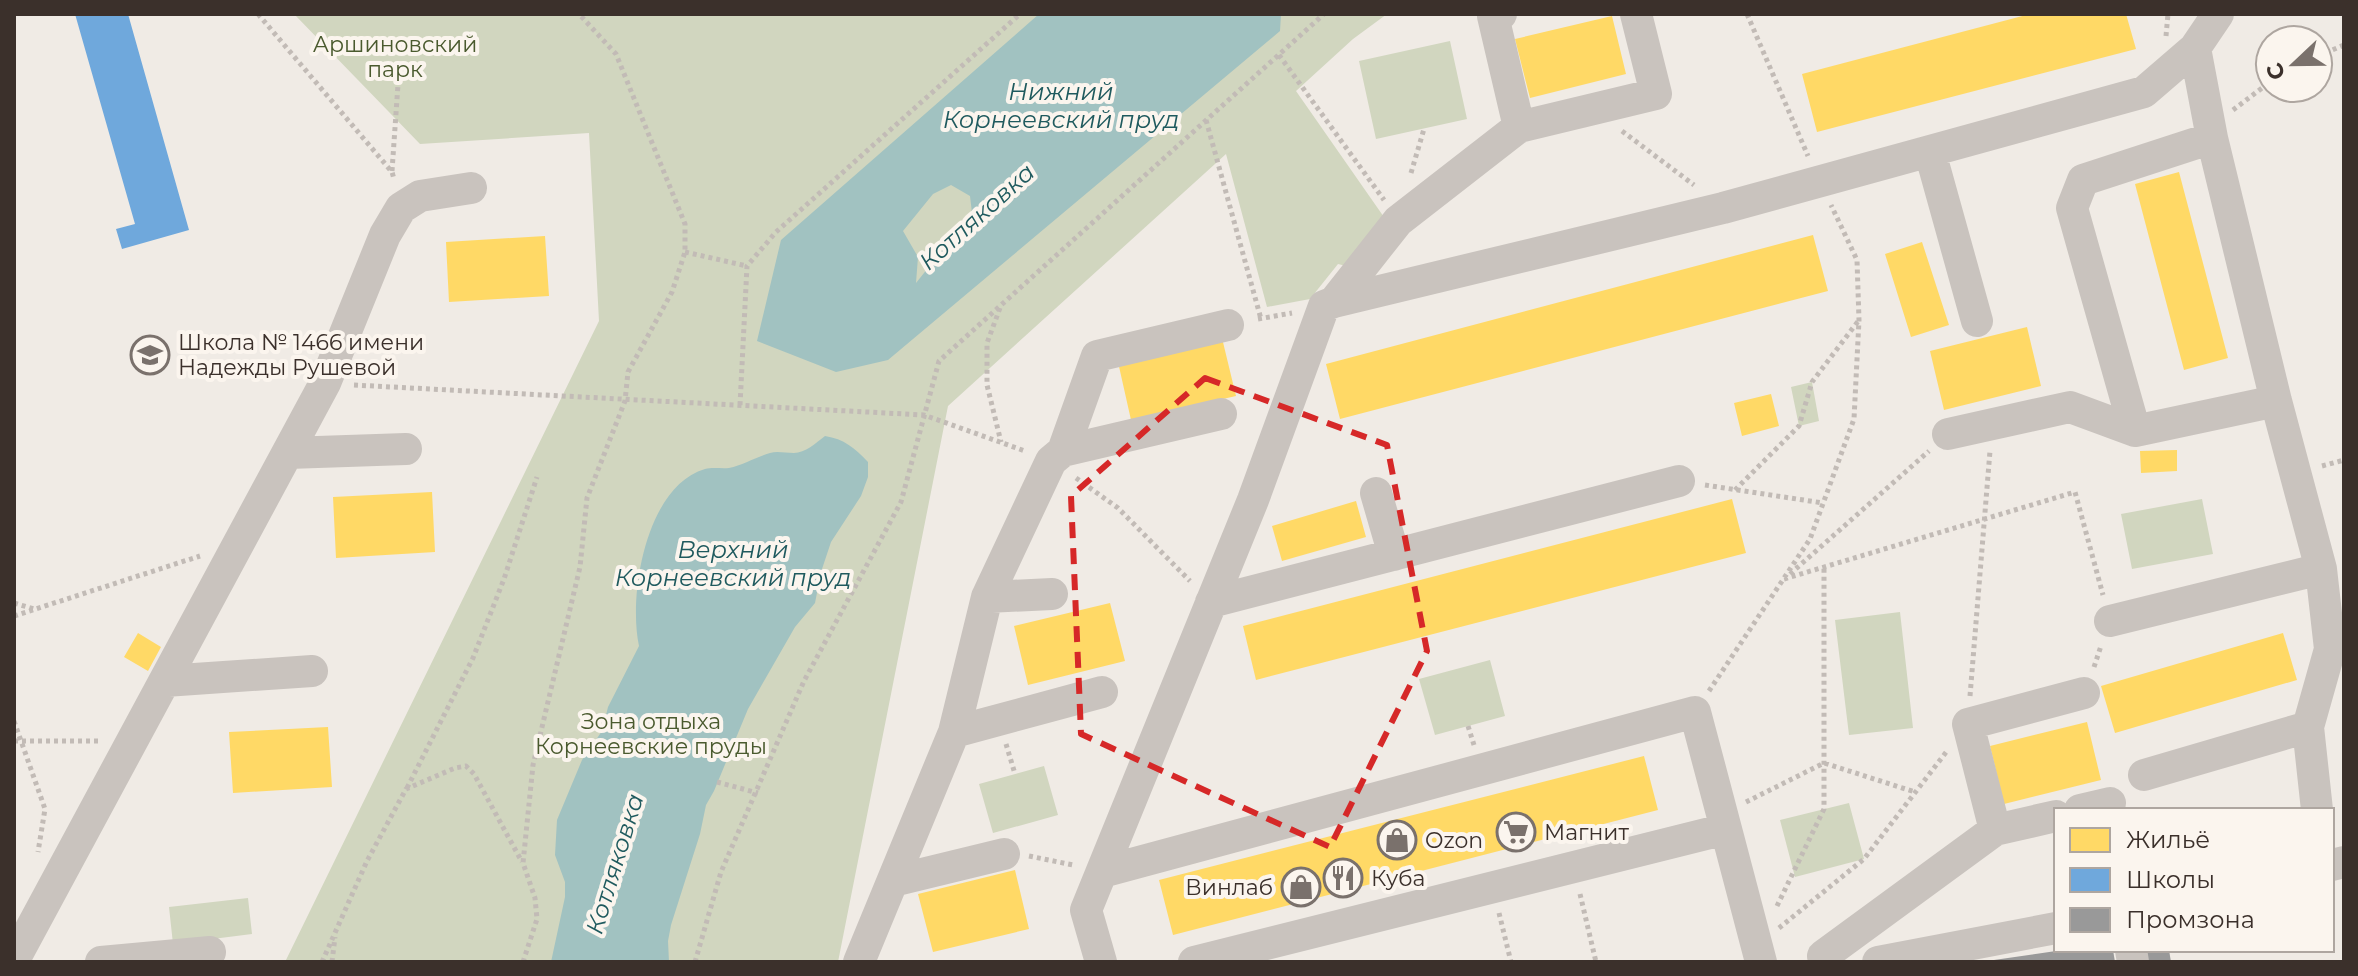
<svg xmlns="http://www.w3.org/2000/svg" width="2358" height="976" viewBox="0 0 2358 976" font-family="Montserrat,sans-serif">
	<rect width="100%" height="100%" fill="#f0ebe5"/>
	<path fill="#d1d6bf" d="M294 14H1387L1353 39 1296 91 1386 220 1350 267 1338 264 1310 299 1267 307 1226 154 948 406 838 962H285L599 321 589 133 420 144Z
		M1450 41 1467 119 1376 139 1359 61Z
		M1812 382 1819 421 1799 426 1791 387Z
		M2202 499 2213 554 2132 569 2121 514Z
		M1900 612 1913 728 1849 735 1835 620Z
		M1490 660 1505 716 1435 735 1419 679Z
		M1044 766 1058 815 993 833 979 784Z
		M1849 803 1864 859 1795 877 1780 820Z
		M248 898 252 934 173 944 169 907Z"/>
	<path fill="#a1c2c1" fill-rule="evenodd" d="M1039 14H1281L1280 31 888 360 836 372 757 341 781 240ZM951 185 970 196 972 213 916 283 918 257 903 231 933 194Z
		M825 436C844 439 855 448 868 462V477L861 496 831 542 821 572 815 603 795 627 748 709 714 791 706 805 700 834 671 925 668 941 669 962H551L565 897V882L555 855 557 820 582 760 602 731 608 707 639 646C628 595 646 486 705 469 713 467 722 469 729 468 743 465 756 457 770 453 777 451 785 453 794 453 805 453 816 443 825 436Z"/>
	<path fill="#ffd966" d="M2030 14H2126L2136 49 1817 132 1802 74Z
		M1612 16 1626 74 1530 98 1515 39Z
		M2179 172 2228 358 2184 370 2135 184Z
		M1813 235 1828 291 1340 419 1326 364Z
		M545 236 549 296 449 302 446 242Z
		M1922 242 1949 325 1911 337 1885 254Z
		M2027 327 2041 386 1944 410 1930 351Z
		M1222 338 1236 396 1131 420 1118 362Z
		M1771 394 1779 426 1742 436 1734 403Z
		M2177 450V471L2141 473 2140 451Z
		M432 492 435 552 336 558 333 497Z
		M1732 499 1746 553 1256 680 1243 626Z
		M1356 501 1366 537 1282 561 1272 526Z
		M1110 603 1125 661 1028 685 1014 626Z
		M138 633 161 647 148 671 124 657Z
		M2283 633 2297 680 2115 733 2101 686Z
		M2087 722 2101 780 2004 804 1990 746Z
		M328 727 332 787 233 793 229 732Z
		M1644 756 1658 810 1173 935 1159 880Z
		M1015 870 1029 929 933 952 918 894Z"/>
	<path fill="#6fa8dc" d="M75 14H128L189 230 122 249 116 229 135 224Z"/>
	<path fill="#999" d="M2063 950H2113L2115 962H1980Z
		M2143 950H2169L2171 962H2146Z"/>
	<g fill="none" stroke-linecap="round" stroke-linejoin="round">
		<path stroke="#c2bbb6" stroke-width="5" stroke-dasharray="4 4" stroke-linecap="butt" d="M258 14 392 172 394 179
			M1747 14 1808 156
			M2166 36 2168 14
			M1279 55 1384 200
			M2318 56 2344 45
			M2233 110 2270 82
			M1206 120 1261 319
			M1622 131 1694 185
			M392 171 399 70
			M1411 173 1424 129
			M685 252 747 266
			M1000 308 987 343V385L1001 442
			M1258 319 1292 313
			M354 385 924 415 1025 451
			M740 405 747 266 776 232 1020 14
			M2322 466 2344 460
			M1076 478 1118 508 1190 581
			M1705 485 1823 503
			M1735 490 1799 426 1812 382 1859 320
			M1790 574 1929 451
			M1784 579 2075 492 2103 595
			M14 603 34 609
			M14 616 200 556
			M2094 667 2101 646
			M1709 691 1810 539 1854 419 1859 320 1857 260 1831 205
			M1970 696 1990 451
			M14 721 45 809 38 852
			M1468 726 1474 745
			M14 741H101
			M1006 744 1015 774
			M717 782 758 793
			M407 788 473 658 504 579 537 477
			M1746 802 1824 763 1915 792
			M1029 856 1073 865
			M1580 894 1596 962
			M1777 906 1824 809V567
			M1499 913 1511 962
			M1779 928 1864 859 1947 751
			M322 962 367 861 406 789 455 768 466 766 474 774 522 862
			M332 962 335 937
			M523 962 537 919 535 898 523 863 533 765 580 567 587 498 625 401 628 372 672 292 685 252V224L616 54 579 14
			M695 962 721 872 804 681 901 502 939 361 1324 14"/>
		<path stroke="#c9c3be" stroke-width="32" d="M1501 14 1493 16 1519 127
			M2212 138 2195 48 2218 14
			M1930 152 1977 321
			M1334 302 1398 221 1519 127 1656 94 1636 14
			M2135 431 2072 208 2083 180 2212 138 2276 401 2321 569 2330 649 2308 727 2317 810
			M1948 434 2070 407 2135 431 2276 401
			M1063 451 1097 356 1228 325
			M288 453 406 449
			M1376 493 1394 555
			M987 597 1052 594
			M1211 602 1679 481
			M2110 621 2321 569
			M165 681 312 671
			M954 732 1102 692
			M2144 775 2308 727
			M2080 810 2110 803
			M1726 829 1761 962
			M1995 830 1968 724 2084 693
			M2332 865 2344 862
			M1102 872 1695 712 1726 829 1194 962
			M893 881 1004 854
			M2131 950 2133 962
			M14 960 325 383 385 235 401 208 420 196 471 188
			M101 962 210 952
			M859 962 954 732 987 597 1051 461 1063 451 1221 414
			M1101 962 1086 910 1253 500 1324 306 1334 302 1723 208 2144 92 2195 48
			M1825 962 1823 956 1995 830 2056 816
			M1878 962 2056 928"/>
	</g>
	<path fill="none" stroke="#d62828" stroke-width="6" stroke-dasharray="16 10" stroke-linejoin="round" d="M1205 378 1387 445 1427 651 1330 847 1081 734 1071 496Z"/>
	<defs>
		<symbol id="school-ring" viewBox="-11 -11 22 22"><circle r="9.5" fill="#fbf5ee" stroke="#7a716c" stroke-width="1.5"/><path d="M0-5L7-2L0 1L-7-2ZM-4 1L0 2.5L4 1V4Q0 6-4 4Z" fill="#7a716c"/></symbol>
		<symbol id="supermarket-ring" viewBox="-11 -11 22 22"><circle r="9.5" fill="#fbf5ee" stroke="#7a716c" stroke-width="1.5"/><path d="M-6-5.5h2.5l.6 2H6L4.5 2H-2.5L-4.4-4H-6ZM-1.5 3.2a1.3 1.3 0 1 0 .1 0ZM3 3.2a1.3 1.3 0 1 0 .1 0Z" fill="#7a716c"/></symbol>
		<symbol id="shop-ring" viewBox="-11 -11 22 22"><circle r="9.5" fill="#fbf5ee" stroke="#7a716c" stroke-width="1.5"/><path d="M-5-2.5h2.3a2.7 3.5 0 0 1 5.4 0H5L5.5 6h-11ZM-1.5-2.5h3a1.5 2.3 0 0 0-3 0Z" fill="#7a716c"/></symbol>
		<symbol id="restaurant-ring" viewBox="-11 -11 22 22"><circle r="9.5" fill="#fbf5ee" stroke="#7a716c" stroke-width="1.5"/><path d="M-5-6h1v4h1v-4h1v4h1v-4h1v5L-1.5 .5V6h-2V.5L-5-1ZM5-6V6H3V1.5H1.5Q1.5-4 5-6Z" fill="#7a716c"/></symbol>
	</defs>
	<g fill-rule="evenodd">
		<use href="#school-ring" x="128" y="333" width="44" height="44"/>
		<use href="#supermarket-ring" x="1494" y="810" width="44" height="44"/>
		<use href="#shop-ring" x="1375" y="818" width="44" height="44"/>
		<use href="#restaurant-ring" x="1321" y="856" width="44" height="44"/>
		<use href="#shop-ring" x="1279" y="865" width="44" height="44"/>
	</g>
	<g text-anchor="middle" stroke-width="8" stroke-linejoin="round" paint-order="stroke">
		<g font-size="22" fill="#4a5a2e" stroke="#fbf5ee">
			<text x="395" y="52">Аршиновский<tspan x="395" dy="25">парк</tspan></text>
			<text x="651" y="729">Зона отдыха<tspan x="651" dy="25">Корнеевские пруды</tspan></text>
		</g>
		<g font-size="22" fill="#3b302b" stroke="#fbf5ee" text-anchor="start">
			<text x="178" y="350">Школа № 1466 имени<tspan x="178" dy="25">Надежды Рушевой</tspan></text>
			<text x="1544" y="840">Магнит</text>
			<text x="1425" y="848">Ozon</text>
			<text x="1371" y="886">Куба</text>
			<text x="1273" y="895" text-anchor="end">Винлаб</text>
		</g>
		<g font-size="24" font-style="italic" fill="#1f5a5e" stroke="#fbf5ee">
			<text x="1061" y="100">Нижний<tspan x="1061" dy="28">Корнеевский пруд</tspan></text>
			<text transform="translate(977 217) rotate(-42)" y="8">Котляковка</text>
			<text x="733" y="558">Верхний<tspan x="733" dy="28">Корнеевский пруд</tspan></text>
			<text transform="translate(615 864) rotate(-73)" y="8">Котляковка</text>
		</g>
	</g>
	<rect width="2358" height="976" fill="none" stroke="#3b302b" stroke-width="32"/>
	<rect x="2054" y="808" width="280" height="144" fill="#fbf5ee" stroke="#aea6a0" stroke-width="2"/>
	<rect x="2070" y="828" width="40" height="24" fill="#ffd966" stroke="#aea6a0" stroke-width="2"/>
	<text x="2126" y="848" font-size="24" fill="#3b302b">Жильё</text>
	<rect x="2070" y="868" width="40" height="24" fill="#6fa8dc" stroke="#aea6a0" stroke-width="2"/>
	<text x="2126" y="888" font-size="24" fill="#3b302b">Школы</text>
	<rect x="2070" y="908" width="40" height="24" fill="#999999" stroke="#aea6a0" stroke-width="2"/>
	<text x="2126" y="928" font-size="24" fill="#3b302b">Промзона</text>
	<g transform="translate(2294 64) rotate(248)"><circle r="38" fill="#fbf5ee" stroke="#aea6a0" stroke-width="2"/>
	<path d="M0-6L14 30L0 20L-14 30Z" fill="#7a716c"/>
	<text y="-12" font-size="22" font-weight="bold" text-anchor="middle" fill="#3b302b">С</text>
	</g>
</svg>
